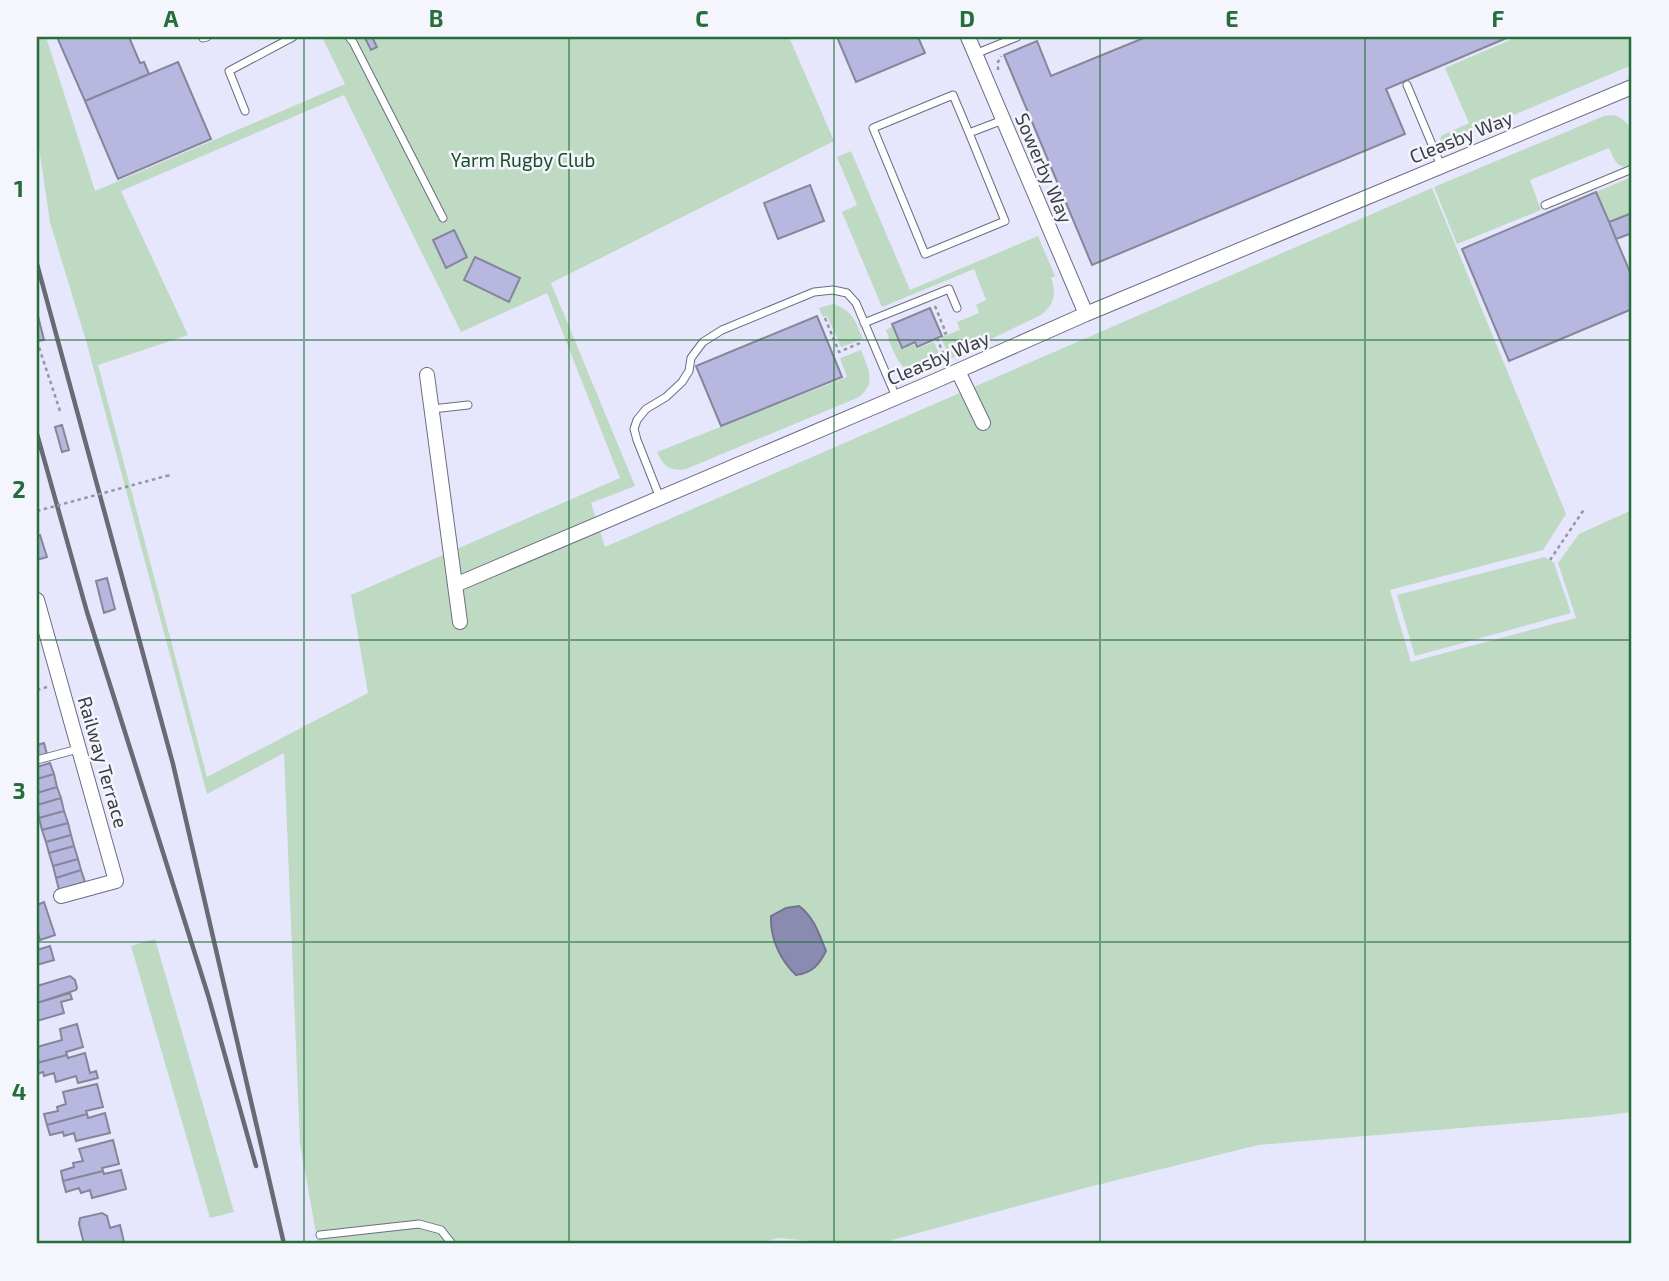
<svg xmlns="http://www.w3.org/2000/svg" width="1669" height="1281" viewBox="0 0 1669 1281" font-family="'Exo 2',sans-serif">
	<rect width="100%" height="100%" fill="#e6e6fc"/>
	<path fill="#bedac3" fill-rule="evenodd" d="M37 37H46L95 191 345 84 322 37H789L834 141 551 283 635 486 591 503 605 547 1432 188 1566 514 1543 550 1390 590 1411 662 1576 618 1558 563 1579 534 1632 510V1112L1592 1117 1258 1145 1081 1189 877 1244H850L778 1238 757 1244H318L300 1144 284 753 207 794 87 344 50 222 37 134ZM344 95 461 332 547 293 620 478 351 595 368 693 207 777 98 365 188 335 121 191Z
		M1517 37H1632V65L1443 145 1440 143 1441 136 1469 123 1445 68Z
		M1615 115C1639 127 1632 142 1632 165L1626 167C1615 166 1613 156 1609 148L1530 180 1541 210 1457 244 1434 187 1604 116Z
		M851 151 910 290 1038 236 1055 276 1051 278C1057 294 1054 305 1041 315L950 359 941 337 960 330 957 322 979 313 976 305 986 300 974 269 882 307 842 212 857 205 837 157Z
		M1632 177V213L1609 222 1596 192Z
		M833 304C853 310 855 321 863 339L841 347 827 316 823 317 819 308Z
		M892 327 901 349 914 344 916 349 934 342 943 363C906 377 903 374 888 339L889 338 886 330Z
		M861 350C868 369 878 384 857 398L686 469C670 472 663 466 657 452L847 377 840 358Z
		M1545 557 1554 563 1571 613 1415 656 1397 595Z
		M155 939 234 1212 210 1218 131 946Z"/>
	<path fill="#8b8bb2" stroke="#737391" stroke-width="2" d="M799 906C814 917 819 934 826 951 819 965 812 973 796 975 780 960 770 938 771 916L786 908Z"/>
	<path fill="#b7b7e0" stroke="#86869a" stroke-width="2" d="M57 37H129L140 63 144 62 149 74 85 101Z
		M367 37H372L377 47 371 50 365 38Z
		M837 37H918L925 53 856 82Z
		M1146 37H1509L1386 89 1405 134 1092 265 1004 55 1037 41 1051 76Z
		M178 62 211 139 118 179 85 101Z
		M810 185 824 221 778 239 764 203Z
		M1596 192 1609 222 1632 213V233L1616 239 1632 277V309L1509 361 1462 249Z
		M1632 213V233L1616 239 1609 222Z
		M454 230 467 257 446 268 433 240Z
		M475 257 520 278 509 302 464 280Z
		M930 308 942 336 917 347 915 342 902 348 892 324Z
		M38 316 44 340 37 341V317Z
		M817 316 842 377 721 426 696 366Z
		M62 425 69 450 62 452 55 427Z
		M40 535 47 557 37 560V536Z
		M107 578 115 609 104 613 96 581Z
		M44 743 47 754 37 757V745Z
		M50 763 54 774 37 779V767Z
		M54 774 57 787 37 793V779Z
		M57 787 61 798 37 805V793Z
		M61 798 64 811 39 818 37 805Z
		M64 811 68 823 42 830 39 818Z
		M68 823 71 835 46 842 42 830Z
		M71 835 74 846 49 853 46 842Z
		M74 846 78 859 53 866 49 853Z
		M78 859 81 870 56 878 53 866Z
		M81 870 85 882 59 890 56 878Z
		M44 902 55 935 40 940 37 930V905Z
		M50 946 54 960 37 965V950Z
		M70 976 75 980 77 988 76 990 37 1003V986Z
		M70 993 72 999 61 1002 64 1013 37 1021V1003Z
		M77 1024 83 1047 66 1052 67 1055 37 1063V1047L62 1040 60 1029Z
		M85 1053 90 1073 96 1071 98 1078 78 1083 76 1076 56 1082 54 1073 44 1076 43 1072 37 1074V1063L67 1055 68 1058Z
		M97 1084 103 1107 86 1111 87 1114 47 1125 44 1114 58 1111 57 1107 66 1104 63 1092Z
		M105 1113 110 1133 76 1141 74 1133 64 1136 63 1132 50 1135 47 1125 87 1114 88 1118Z
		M113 1140 119 1164 102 1168 103 1171 63 1181 61 1171 74 1167 73 1163 83 1161 79 1149Z
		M121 1170 126 1189 92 1198 90 1190 81 1193 79 1188 66 1192 63 1181 103 1171 104 1174Z
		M102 1213 107 1216 110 1228 120 1225 124 1242 115 1244H84L79 1224 80 1218Z"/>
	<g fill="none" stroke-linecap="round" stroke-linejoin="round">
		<defs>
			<path id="lane" d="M203 37V38L207 37
				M349 37 353 42 443 218
				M975 54 1017 37
				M1407 85 1441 166
				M245 111 229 71 293 37
				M969 133 953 95 873 128 925 254 1005 221 969 133 1003 120
				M1545 205 1632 169
				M864 323 949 289 957 308
				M432 409 468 405
				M660 498 637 440 634 429 637 420 646 409 666 397 682 382 689 371 691 358 703 342 722 330 814 292 833 290 847 293 856 303 896 397
				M37 760 78 749
				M320 1235 419 1224 441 1230 452 1244"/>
			<path id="street" d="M968 37 1086 314
				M958 371 983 423
				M427 375 455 585 935 381 1086 314 1632 87
				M455 585 460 622
				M37 600 116 881 61 896"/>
		</defs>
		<use href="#lane" stroke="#6d6d80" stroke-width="9"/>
		<use href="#street" stroke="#6d6d80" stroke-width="16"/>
		<path stroke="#9595a4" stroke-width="2.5" stroke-dasharray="3.5 3.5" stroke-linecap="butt" d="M998 70V62L1001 56
			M935 306 946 333 941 335
			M825 318 839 352 860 343
			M937 338 946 361
			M37 341 60 411
			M166 476 172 475
			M1550 560 1585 508
			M37 690 47 687"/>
		<use href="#lane" stroke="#fff" stroke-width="7"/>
		<use href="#street" stroke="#fff" stroke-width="14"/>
		<path stroke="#6a6a75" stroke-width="4.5" d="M37 264 173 764 284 1244
			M37 434 87 612 208 995 256 1166"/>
		<path stroke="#9595a4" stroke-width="2.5" stroke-dasharray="3.5 3.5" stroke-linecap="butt" d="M37 511 166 476"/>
	</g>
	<path fill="none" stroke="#256e3b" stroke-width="2" stroke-opacity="0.55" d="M304 37V1244M569 37V1244M834 37V1244M1100 37V1244M1365 37V1244M37 340H1632M37 640H1632M37 942H1632"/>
	<g text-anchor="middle" stroke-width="5" stroke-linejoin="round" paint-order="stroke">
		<g font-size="19" fill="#3c3c44" stroke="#f5f5fd">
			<text transform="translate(1461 137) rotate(-22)" y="7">Cleasby Way</text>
			<text transform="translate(1044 168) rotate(67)" y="7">Sowerby Way</text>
			<text transform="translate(938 358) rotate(-23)" y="7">Cleasby Way</text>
			<text transform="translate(103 762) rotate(74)" y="7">Railway Terrace</text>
		</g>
		<g font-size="19" fill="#164e27" stroke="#f5f5fd">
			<text x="523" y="167">Yarm Rugby Club</text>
		</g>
	</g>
	<rect width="1669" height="1281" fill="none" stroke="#f5f5fd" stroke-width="77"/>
	<rect x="38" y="38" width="1592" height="1204" fill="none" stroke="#256e3b" stroke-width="2.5"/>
	<g font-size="23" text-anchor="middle" font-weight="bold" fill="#256e3b">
		<text x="171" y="27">A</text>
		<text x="436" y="27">B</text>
		<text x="702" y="27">C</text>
		<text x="967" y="27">D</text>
		<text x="1232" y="27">E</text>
		<text x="1498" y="27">F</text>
		<text x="19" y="197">1</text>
		<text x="19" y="498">2</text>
		<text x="19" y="799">3</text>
		<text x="19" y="1100">4</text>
	</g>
</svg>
